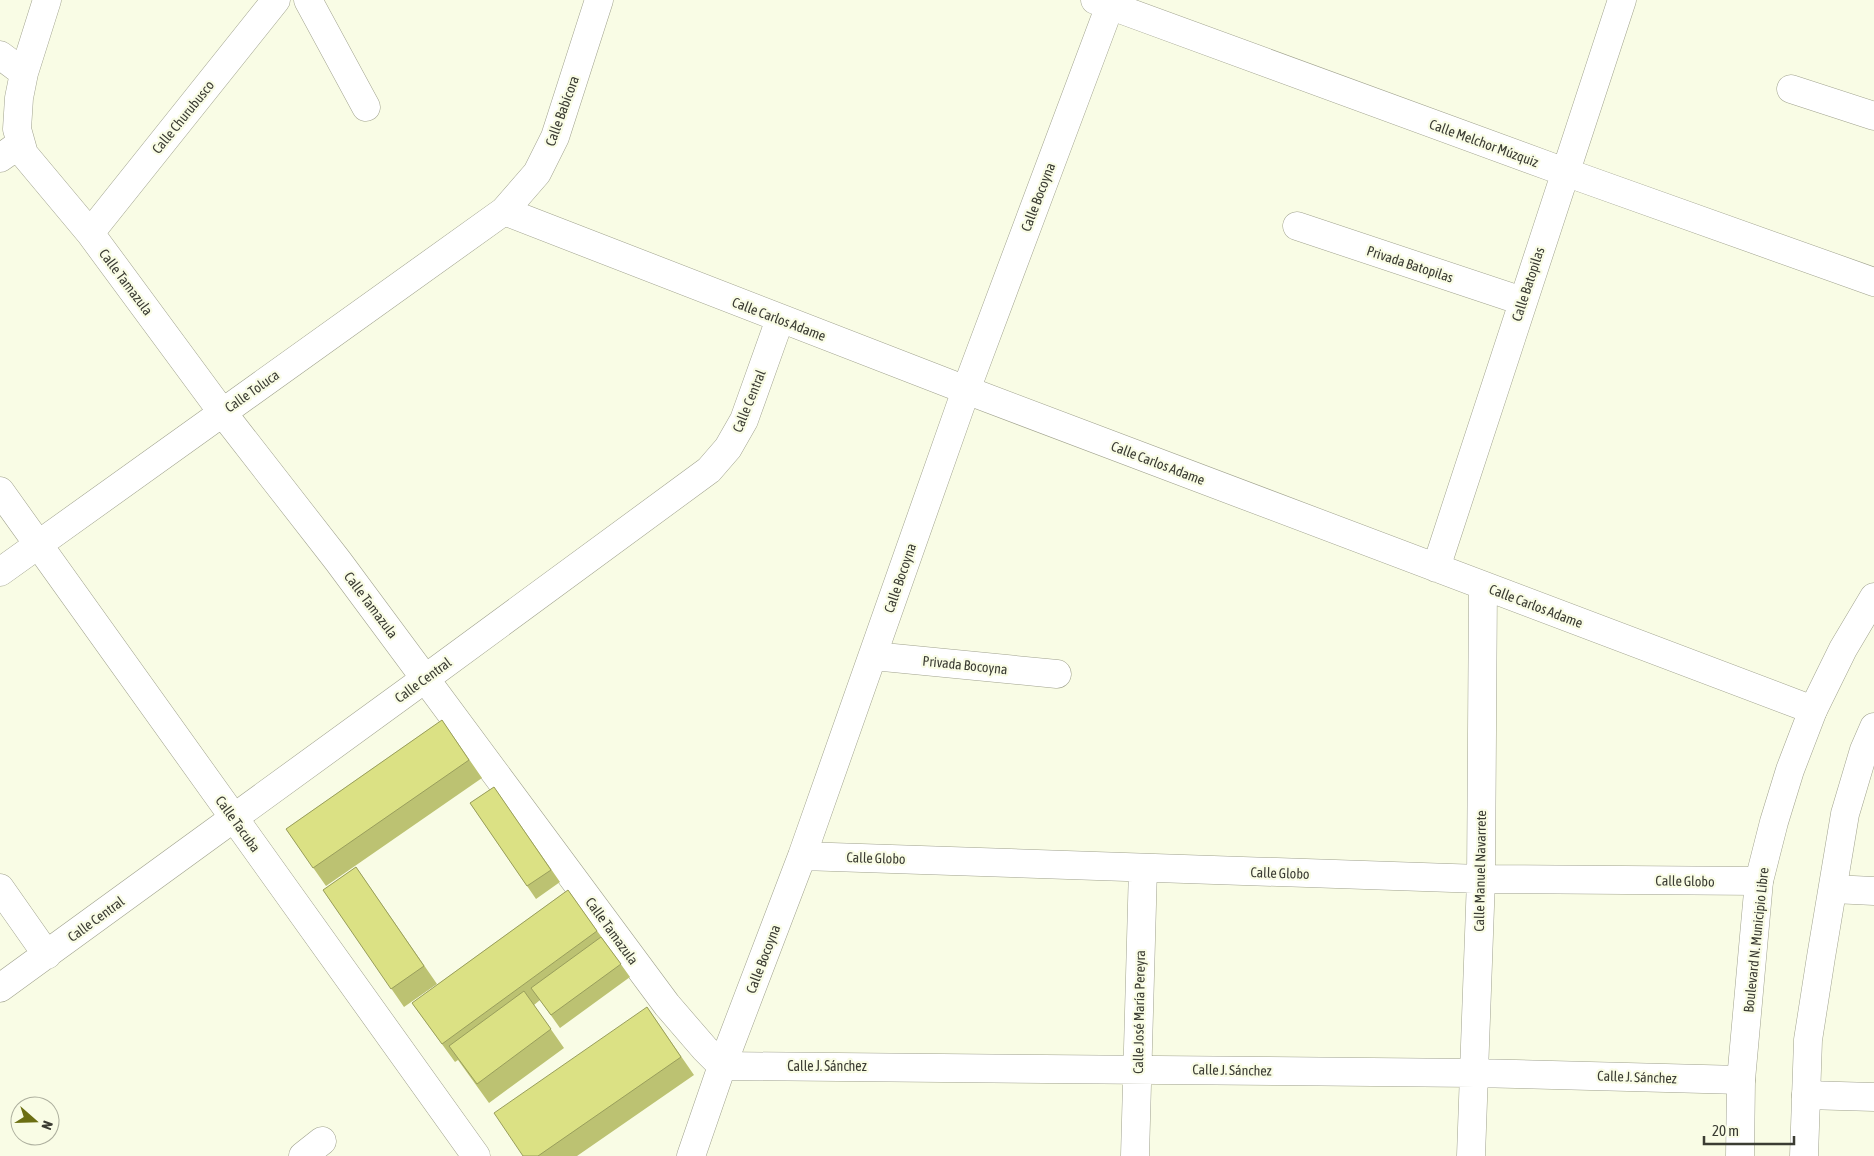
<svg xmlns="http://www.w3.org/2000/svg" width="1874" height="1156" viewBox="0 0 1874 1156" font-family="'Asap Condensed',sans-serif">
	<rect width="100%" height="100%" fill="#f9fce5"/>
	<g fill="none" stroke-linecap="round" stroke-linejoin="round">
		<defs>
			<path id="minor" d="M47 0 24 73 19 98 17 129 24 154 90 233 222 412 338 561 667 1005 705 1049 722 1066 1474 1073 1741 1080
				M308 0 366 107
				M1095 0 1565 172 1874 282
				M0 55 24 73
				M1791 89 1874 116
				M0 158 20 144
				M504 211 966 390 1813 710
				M1297 226 1522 301
				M90 233 276 0
				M0 491 476 1156
				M1436 568 1622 0
				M0 572 504 211 537 173 555 137 599 0
				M873 656 1057 674
				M802 856 1481 879 1759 881
				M0 888 47 955
				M1833 889 1874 891
				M0 988 426 678 709 470 728 448 744 420 780 319
				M1806 1095 1874 1097
				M303 1156 322 1141
				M691 1156 722 1066 802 856 966 390 1112 0
				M1135 1156 1143 868
				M1471 1156 1481 879 1483 586"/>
			<path id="major" d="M1740 1156 1741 1080 1759 881 1774 822 1790 770 1813 710 1843 649 1874 597
				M1804 1156 1808 1040 1821 957 1845 814 1864 750 1874 727"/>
		</defs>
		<use href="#minor" stroke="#a0a28e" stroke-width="29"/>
		<use href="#major" stroke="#a0a28e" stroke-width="29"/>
		<use href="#minor" stroke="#fff" stroke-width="28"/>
		<use href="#major" stroke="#fff" stroke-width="28"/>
	</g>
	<path fill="#bcc272" d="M442 720 482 778 326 886 286 829Z
		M494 787 560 882 536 899 470 803Z
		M356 867 437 984 404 1007 323 890Z
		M568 890 630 977 560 1028 540 1000 534 1005 564 1048 489 1103 458 1060 455 1062 412 1003Z
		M647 1007 694 1075 577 1156H523Z"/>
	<path fill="#dbe184" stroke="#999e5c" d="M442 720 469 760 313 868 286 829Z
		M494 787 551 870 527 886 470 803Z
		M356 867 424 966 391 989 323 890Z
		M568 890 597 931 442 1044 412 1003Z
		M601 937 621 964 551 1015 531 988Z
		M524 991 551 1029 477 1084 449 1046Z
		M647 1007 681 1057 538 1156H523L494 1113Z"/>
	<g text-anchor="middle" stroke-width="4.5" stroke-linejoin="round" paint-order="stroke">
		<g font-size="14" fill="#3b3c33" stroke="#f9fce5">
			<text transform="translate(562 111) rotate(-70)" y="5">Calle Babícora</text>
			<text transform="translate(183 117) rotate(-51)" y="5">Calle Churubusco</text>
			<text transform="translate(1484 143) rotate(20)" y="5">Calle Melchor Múzquiz</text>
			<text transform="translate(1038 197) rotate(-69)" y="5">Calle Bocoyna</text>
			<text transform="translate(1410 264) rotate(18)" y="5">Privada Batopilas</text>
			<text transform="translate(126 282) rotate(53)" y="5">Calle Tamazula</text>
			<text transform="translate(1528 284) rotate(-72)" y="5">Calle Batopilas</text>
			<text transform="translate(779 319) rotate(21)" y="5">Calle Carlos Adame</text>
			<text transform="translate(252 391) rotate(-35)" y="5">Calle Toluca</text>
			<text transform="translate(749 401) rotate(-68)" y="5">Calle Central</text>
			<text transform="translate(1158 463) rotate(21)" y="5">Calle Carlos Adame</text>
			<text transform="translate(900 578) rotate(-71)" y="5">Calle Bocoyna</text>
			<text transform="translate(371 605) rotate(53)" y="5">Calle Tamazula</text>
			<text transform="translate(1536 606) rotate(21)" y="5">Calle Carlos Adame</text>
			<text transform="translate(965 665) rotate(6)" y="5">Privada Bocoyna</text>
			<text transform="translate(423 680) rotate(-36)" y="5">Calle Central</text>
			<text transform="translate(238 824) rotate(54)" y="5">Calle Tacuba</text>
			<text transform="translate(876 858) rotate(2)" y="5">Calle Globo</text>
			<text transform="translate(1480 871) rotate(-89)" y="5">Calle Manuel Navarrete</text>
			<text transform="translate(1280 873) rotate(2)" y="5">Calle Globo</text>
			<text transform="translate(1685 881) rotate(1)" y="5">Calle Globo</text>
			<text transform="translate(96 919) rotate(-36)" y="5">Calle Central</text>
			<text transform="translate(612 931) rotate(54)" y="5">Calle Tamazula</text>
			<text transform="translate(1756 940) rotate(-84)" y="5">Boulevard N. Municipio Libre</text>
			<text transform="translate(763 959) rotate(-69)" y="5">Calle Bocoyna</text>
			<text transform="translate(1139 1012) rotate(-89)" y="5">Calle José María Pereyra</text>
			<text x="827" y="1071">Calle J. Sánchez</text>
			<text transform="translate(1232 1070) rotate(1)" y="5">Calle J. Sánchez</text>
			<text transform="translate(1637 1077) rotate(2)" y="5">Calle J. Sánchez</text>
		</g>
	</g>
	<g transform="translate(35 1121) rotate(110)"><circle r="24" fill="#f9fce5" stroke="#adaf9e"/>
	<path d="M0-4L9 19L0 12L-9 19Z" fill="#6b6e12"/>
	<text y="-8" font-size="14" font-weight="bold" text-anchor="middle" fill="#3b3c33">N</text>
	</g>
	<path d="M1704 1136v8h90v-8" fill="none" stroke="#3b3c33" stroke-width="2.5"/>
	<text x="1712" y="1136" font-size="15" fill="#3b3c33" stroke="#f9fce5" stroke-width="4" paint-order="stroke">20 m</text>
</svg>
